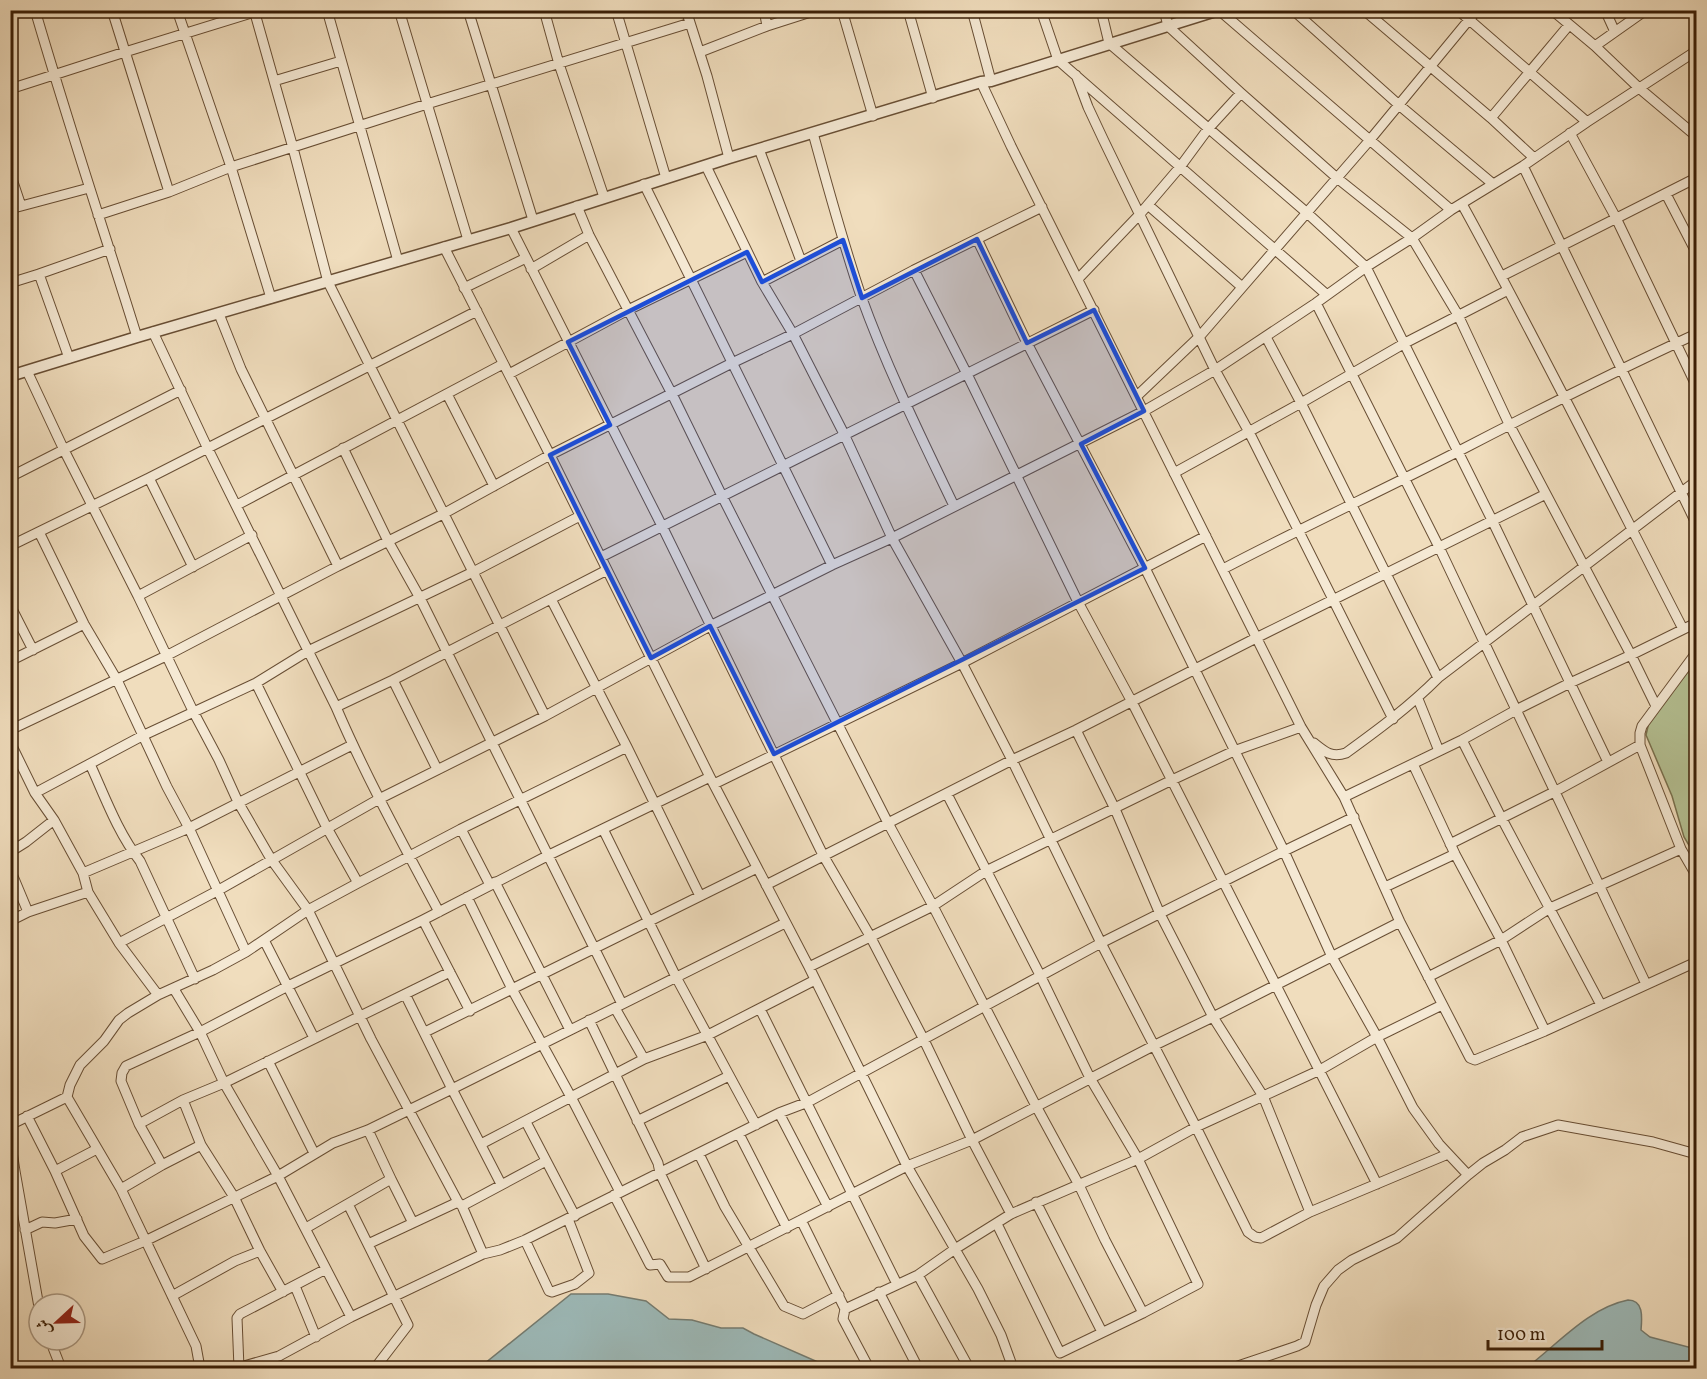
<svg xmlns="http://www.w3.org/2000/svg" width="1707" height="1379" viewBox="0 0 1707 1379" font-family="Vollkorn,Amiri,serif">
	<rect width="100%" height="100%" fill="#f0ddbd"/>
	<filter id="stains"><feTurbulence type="fractalNoise" baseFrequency=".00333" numOctaves="4"/><feColorMatrix values="0 0 0 0 .2 0 0 0 0 .09 0 0 0 0 .02 0 0 0 .5 -.17"/></filter>
	<radialGradient id="worn" r=".72"><stop offset=".6" stop-color="#630" stop-opacity="0"/><stop offset="1" stop-color="#630" stop-opacity=".3"/></radialGradient>
	<path fill="#b5c294" stroke="#78704d" stroke-width="1.5" d="M1696 657V857L1684 837 1672 796 1646 735 1649 722Z"/>
	<path fill="#9dbab9" stroke="#757c71" stroke-width="1.5" d="M571 1294H608L646 1301 669 1319 692 1320 721 1328H743L754 1334 820 1363 827 1368H479Z
		M1628 1300C1644 1300 1642 1318 1641 1330L1650 1337 1696 1349V1368H1526C1557 1345 1588 1308 1628 1300Z"/>
	<g fill="none" stroke-linecap="round" stroke-linejoin="round">
		<defs>
			<path id="minor" d="M35 10C67 120 103 228 137 337
				M112 10 169 192
				M177 10 231 167 271 298
				M254 10 293 148 328 282 545 716
				M327 10 398 261
				M399 10 468 240
				M468 10 533 220
				M544 10 559 64 604 197
				M616 10 666 178
				M686 10 707 76 729 158
				M764 10 767 26
				M842 10 873 116
				M908 10 933 98
				M972 10 991 81
				M1041 10 1058 60 1327 295
				M1101 10 1109 43 1306 212 1366 267 1492 520 1608 762
				M1164 10 1168 26 1241 93 1337 178 1412 238 1458 315 1509 424 1631 655 1656 706
				M1219 10 1451 210
				M1293 10 1399 105 1493 184
				M1364 10 1491 118 1534 158
				M1458 10 1587 122
				M1552 10 1595 46 1639 88 1696 136
				M1605 10 1615 32
				M1595 46 1646 10
				M700 52 767 26 817 10
				M1076 75 1088 107 1103 139 1215 370 1249 432 1393 719
				M274 81 341 61
				M981 82 1011 146 1301 727 1344 797 1400 922 1470 1058 1475 1060 1545 1031 1696 962
				M10 89 125 52 261 10
				M1491 118 1569 25
				M813 133C828 188 843 243 861 296 887 368 921 437 954 506
				M1570 133 1616 218 1696 385
				M759 149 801 261
				M706 166 762 282 793 334 844 434 892 538 962 663 1012 760 1101 943 1196 1127 1248 1232 1255 1237 1261 1238 1310 1212 1448 1154
				M1523 166 1696 523
				M10 173 21 206
				M644 184 832 565
				M1666 194 1696 252
				M1462 204C1539 344 1610 487 1683 629
				M1148 205 1242 287
				M577 206 589 235 672 394 722 496 888 823 933 906 1036 1106 1079 1185 1105 1240 1143 1313
				M10 209 89 188
				M98 215 169 192 231 167 427 104 690 23
				M511 228 662 526 823 855 870 936 923 1038 972 1140 1011 1214
				M977 239 1027 343 1145 568 1284 851 1332 957 1377 1037 1413 1108 1439 1144 1468 1175
				M444 247 550 455 710 777 809 967 907 1166 978 1289 1001 1335 1013 1368
				M531 269 589 235
				M914 270 967 374 1078 602 1132 702 1377 1184
				M39 274 69 358
				M1502 276 1696 178
				M1078 279 1140 214 1180 167 1208 129 1241 93
				M762 282 843 240
				M10 283 39 274 110 249
				M464 288 526 258
				M1316 303 1439 547 1646 984
				M219 314 241 369 338 566
				M153 332 207 447 336 707C366 777 403 844 439 912
				M1266 337 1301 403 1438 678
				M27 371 64 450 138 596 193 711 219 760 238 802 271 859 308 910 371 1039 458 1202 462 1206 483 1254
				M509 374 628 310 747 252
				M447 394 494 486
				M1137 396 1200 336 1369 141 1477 10
				M343 448 388 541 420 598 622 1004
				M1174 473 1301 403 1405 343 1508 290
				M10 477 181 390
				M149 478 193 567
				M237 505 503 364
				M39 532 84 624 117 680 167 787 189 828 246 952
				M10 546 149 478 477 311
				M601 557 1094 310
				M1223 569C1301 528 1381 491 1459 451 1538 410 1616 371 1696 334
				M138 596 252 535
				M551 599 627 747 700 896
				M10 605 33 650
				M10 661 84 624
				M393 680 437 769
				M256 683 327 828 358 883
				M1418 699 1439 751
				M336 707 393 680 607 570
				M10 730 166 656 338 566 443 514 550 455 732 363 793 334 914 270 1042 207
				M1076 730 1115 809 1160 914 1213 1017 1263 1096 1310 1212
				M1462 740 1502 819 1601 1005
				M10 742 35 793 54 820 83 873 88 892 119 943 158 995
				M1314 743C1325 752 1332 758 1346 753 1379 729 1409 707 1438 678L1696 481
				M1640 745 1681 849 1696 875
				M90 764C105 797 118 833 140 861L195 979
				M1413 764 1455 854 1501 940 1545 1031
				M714 784 962 663 1206 536
				M35 793 142 736 256 683 308 651 473 572 580 516
				M947 794 1040 975 1090 1078 1138 1159 1198 1284 1143 1313 1060 1353 997 1224
				M1344 797 1462 740 1516 710 1570 683 1631 655 1696 623
				M461 829 490 885
				M603 829 676 977 756 1125
				M1450 844 1556 791 1640 745V733L1642 726 1696 653
				M10 852 26 842 54 820
				M10 869 28 912
				M83 873 189 828 352 745
				M495 882 570 1030
				M766 885 1012 760 1076 730 1258 637 1546 494
				M1385 887 1455 854
				M467 897 512 989 571 1097 620 1192
				M423 920 470 1011
				M10 921 28 912 88 892
				M264 940 314 1038
				M119 943 217 891 379 799 545 716 710 626 832 565 892 538 1144 411 1215 370 1316 303 1366 267 1412 238 1451 210 1523 166 1587 122 1696 51
				M809 967 933 906 986 871 1172 780 1234 751 1301 727
				M1428 977 1501 940 1550 908 1681 849
				M174 989 200 1032 224 1083 278 1176 351 1317
				M405 994 452 1089 501 1184
				M615 1008 644 1059
				M760 1009 897 1284
				M589 1020 658 1163 660 1173 706 1269
				M425 1032 757 868
				M268 1061 314 1153
				M183 1100 201 1145 234 1197 260 1251 283 1292
				M10 1107 11 1145 15 1171 39 1307
				M779 1113 828 1207
				M27 1116 55 1171 84 1236 102 1259 145 1241 278 1176 333 1143 368 1130 452 1089 785 923
				M637 1121 729 1076
				M526 1122 575 1216
				M12 1124 67 1097
				M139 1124 183 1100 224 1083 450 972
				M739 1134 787 1228
				M481 1144 644 1059 708 1035 815 980
				M699 1154 725 1207 784 1306 803 1314 839 1295
				M162 1165 139 1124 121 1081 122 1073 126 1066 200 1032 288 986 423 920 549 855 710 777
				M55 1171 97 1149
				M391 1179 413 1223
				M121 1189 162 1165 201 1145
				M614 1195 650 1265 660 1264 668 1277H689L907 1166 972 1140 1153 1046 1213 1017 1400 922
				M1036 1202 1102 1332
				M348 1204 408 1325 375 1368
				M462 1206 546 1161
				M801 1220 845 1309 843 1319 869 1368
				M306 1228 391 1179 368 1130
				M25 1230 42 1222 55 1223 77 1219
				M525 1240 549 1291 552 1292 575 1284 589 1273 568 1219
				M368 1244 458 1202
				M918 1275 969 1368
				M295 1286 316 1337
				M879 1292 918 1368
				M172 1296 235 1261 260 1251
				M845 1309 918 1275 955 1249 1011 1214 1138 1159 1196 1127 1320 1070 1377 1037 1442 1005
				M50 1340 61 1368
				M200 1368 196 1346 121 1189 67 1097 70 1085 80 1065 104 1041 119 1020 128 1013 158 995 213 970 246 952 308 910 358 883 461 829 627 747
				M237 1368 279 1356 351 1317 483 1254 500 1250 525 1240 779 1113 808 1102 1101 943 1284 851 1354 817
				M239 1368 237 1318 240 1314 326 1269
				M1232 1368 1297 1346 1305 1342 1316 1305 1324 1286 1338 1270 1352 1260 1397 1238 1468 1175 1483 1163 1505 1150 1522 1137 1558 1125 1653 1142 1696 1154"/>
			<path id="tertiary" d="M10 376 137 337 511 228 729 158 981 82 991 81 1219 10"/>
		</defs>
		<use href="#minor" stroke="#684e34" stroke-width="11"/>
		<use href="#tertiary" stroke="#684e34" stroke-width="13"/>
		<use href="#minor" stroke="#f5e9d4" stroke-width="9"/>
		<use href="#tertiary" stroke="#f5e9d4" stroke-width="10"/>
	</g>
	<path fill="#1d4ed8" fill-opacity="0.2" stroke="#1d4ed8" stroke-width="4.5" stroke-linejoin="round" d="M977 239 1027 343 1094 310 1144 411 1081 444 1145 568 774 754 710 626 651 658 580 516 550 455 610 425 568 342 747 252 762 282 843 240 862 298Z"/>
	<rect width="1707" height="1379" fill="none" stroke="#f0ddbd" stroke-width="36"/>
	<rect x="12" y="12" width="1683" height="1355" fill="none" stroke="#3a1e06" stroke-width="3"/>
	<rect x="18" y="18" width="1671" height="1343" fill="none" stroke="#3a1e06" stroke-width="1.5"/>
	<g transform="translate(57 1322) rotate(248)"><circle r="28" fill="#f5e9d4" stroke="#aa9882" stroke-width="1.5"/>
	<path d="M0-4.5L10 22L0 15L-10 22Z" fill="#8f2418"/>
	<text y="-9" font-size="16" font-weight="bold" text-anchor="middle" fill="#3a1e06">ش</text>
	</g>
	<path d="M1488 1340v9h114v-9" fill="none" stroke="#3a1e06" stroke-width="3"/>
	<text x="1497" y="1340" font-size="18" fill="#3a1e06" stroke="#f5e9d4" stroke-width="4.5" paint-order="stroke">100 m</text>
	<rect width="100%" height="100%" filter="url(#stains)"/>
	<rect width="100%" height="100%" fill="url(#worn)"/>
</svg>
